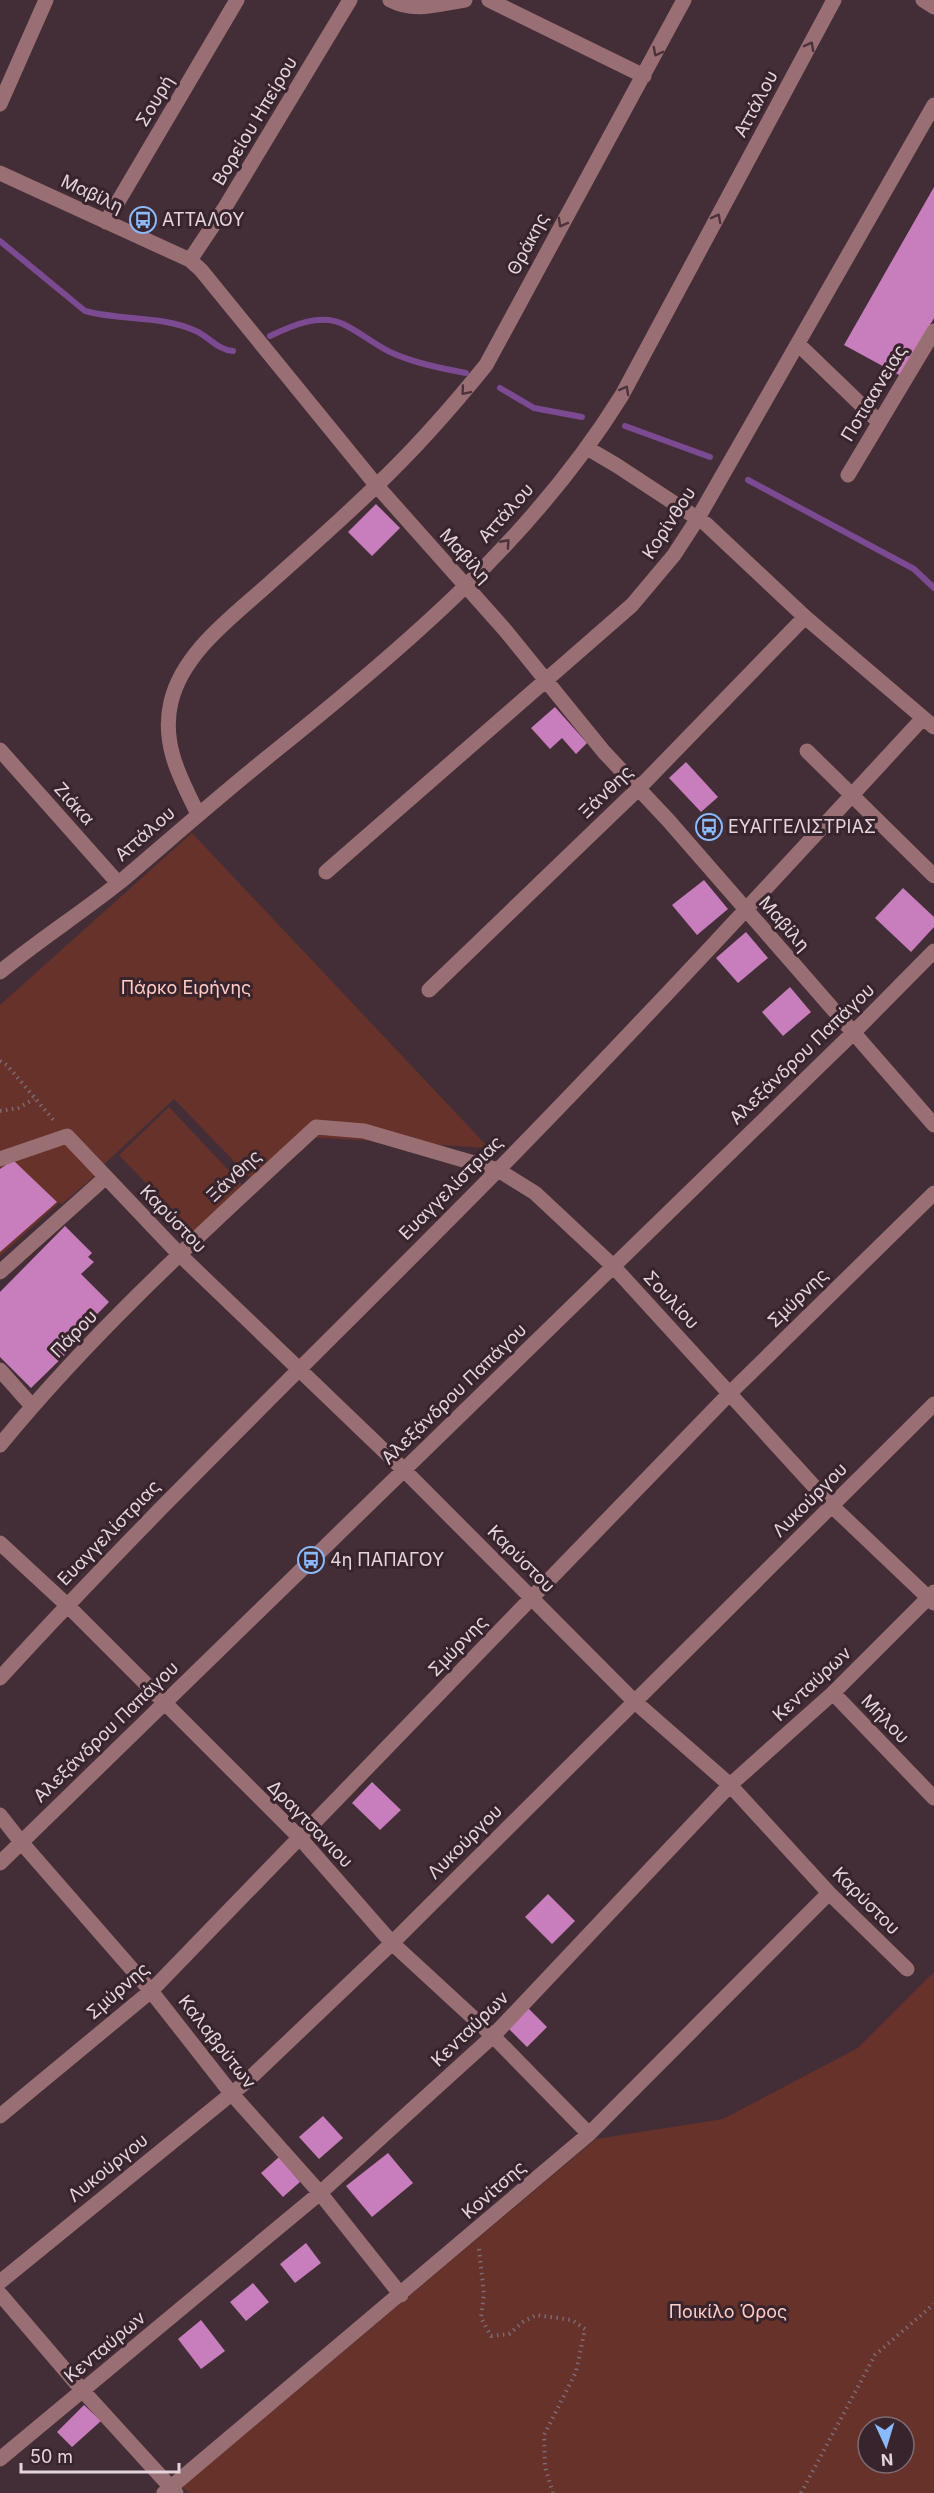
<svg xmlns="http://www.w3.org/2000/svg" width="934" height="2493" viewBox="0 0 934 2493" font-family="Inter,sans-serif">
	<rect width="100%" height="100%" fill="#432e37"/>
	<path fill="#67322a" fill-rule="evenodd" d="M192 833 489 1148 307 1137 256 1184 174 1099 98 1170 99 1172 62 1204 60 1202 0 1256V1005Z
		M169 1107 248 1191 202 1242 119 1155Z
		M934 1972V2493H190L182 2487 596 2139 723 2119 858 2048ZM868 2427H904V2463H868Z"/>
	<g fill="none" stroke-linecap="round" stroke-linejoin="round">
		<path stroke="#7c4a93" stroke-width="6" d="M0 241 85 311C122 321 161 315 196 331 209 337 218 350 233 351
			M270 336C291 326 321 312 345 325 361 333 374 344 390 352 414 363 440 368 466 373
			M500 388 534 408 582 417
			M625 426 710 457
			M748 480 914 569 934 588"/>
	</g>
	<path fill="#c87dbc" d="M934 187V318L901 376 844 345Z
		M376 504 400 528 372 556 348 532Z
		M555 707 587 743 576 754 562 738 550 749 531 728Z
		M686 762 718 797 701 812 669 778Z
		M704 880 728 909 697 935 672 905Z
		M903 888 934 917V927L911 952 875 918Z
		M746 932 768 958 738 983 716 958Z
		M790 987 811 1012 783 1036 762 1012Z
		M13 1160 57 1202 0 1252V1169Z
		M65 1226 92 1253 88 1257 94 1262 81 1274 109 1302 69 1343 73 1347 31 1388 0 1357V1292Z
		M372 1782 401 1810 380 1830 352 1803Z
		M548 1894 575 1921 552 1944 525 1917Z
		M526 2006 547 2027 527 2047 506 2026Z
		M323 2116 343 2138 319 2159 299 2137Z
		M388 2153 413 2183 372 2217 346 2186Z
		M279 2157 300 2182 283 2197 261 2173Z
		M306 2243 321 2263 295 2283 280 2264Z
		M253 2283 269 2302 246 2321 230 2302Z
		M201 2320 225 2351 201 2369 178 2339Z
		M84 2405 101 2421 72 2447 57 2432Z"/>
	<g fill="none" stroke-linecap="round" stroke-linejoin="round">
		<path stroke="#7d6b73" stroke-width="4" stroke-dasharray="1.5 4.5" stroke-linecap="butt" d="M0 1061 7 1065 55 1122
			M0 1111 18 1108 34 1099
			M479 2249 484 2294 481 2318 491 2336 509 2334 523 2322 536 2315 572 2320 585 2329 576 2372 544 2435 545 2467 553 2493
			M801 2493 875 2355 934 2304"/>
		<path stroke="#9a6f74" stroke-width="15" d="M390 0C414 13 439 4 465 0
			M489 0 644 76
			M923 0 934 7
			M0 104 46 0
			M0 173 190 260 201 270 377 486 505 630 604 752 668 820 934 1125
			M106 222 237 0
			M190 260 224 209 350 0
			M798 344 879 422
			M587 448 616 465 706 524 805 617 934 727
			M848 475 934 331
			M0 750 118 883
			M807 751 934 876
			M198 814C180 778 161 743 171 702 183 651 235 615 272 581 307 550 342 519 376 486 415 449 452 407 486 365L684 0
			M326 872 632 605 674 555 698 518 934 105
			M0 972C39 940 81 913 120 882 173 837 225 791 279 748 407 645 535 536 622 395L834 0
			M429 990 638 789 805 617
			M0 1159 67 1136 179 1254 404 1470 634 1701 730 1785 829 1893 907 1969
			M0 1272 106 1177
			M0 1370 32 1406
			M0 1445C95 1329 207 1228 316 1127L364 1131 498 1170 535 1193 613 1266 832 1506 934 1603
			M0 1543 67 1605 300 1838 392 1943 493 2036 589 2134
			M0 1678C160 1503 331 1340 497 1171 642 1023 783 870 923 718
			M833 1693 934 1798
			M0 1815 21 1842 151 1991 231 2093 320 2193 401 2295
			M0 1863 853 1033 934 951
			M0 2116 151 1991 730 1393 934 1193
			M0 2282 246 2082 392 1943 934 1404
			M0 2294 83 2391 176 2493
			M0 2459 320 2193 493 2036 730 1785 833 1693 934 1592
			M164 2493 589 2134 829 1893"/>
	</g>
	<defs><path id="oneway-chevron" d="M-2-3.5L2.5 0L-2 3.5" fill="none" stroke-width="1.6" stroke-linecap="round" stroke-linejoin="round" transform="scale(1.5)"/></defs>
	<g stroke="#4c333b">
		<use href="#oneway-chevron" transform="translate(810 46) rotate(-62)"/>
		<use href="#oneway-chevron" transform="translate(657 52) rotate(118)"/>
		<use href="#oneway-chevron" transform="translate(717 218) rotate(-62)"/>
		<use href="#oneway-chevron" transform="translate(562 223) rotate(119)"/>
		<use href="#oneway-chevron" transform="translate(625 390) rotate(-61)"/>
		<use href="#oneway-chevron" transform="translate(465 391) rotate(130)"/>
		<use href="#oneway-chevron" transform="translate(506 543) rotate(-48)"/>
	</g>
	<defs>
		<symbol id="bus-ring" viewBox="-11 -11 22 22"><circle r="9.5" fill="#38242d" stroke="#8bbafc" stroke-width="1.5"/><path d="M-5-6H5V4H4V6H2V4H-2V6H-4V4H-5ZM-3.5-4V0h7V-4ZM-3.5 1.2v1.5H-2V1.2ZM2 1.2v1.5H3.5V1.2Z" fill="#8bbafc"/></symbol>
	</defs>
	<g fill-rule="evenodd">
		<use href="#bus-ring" x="128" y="205" width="30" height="30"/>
		<use href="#bus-ring" x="694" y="812" width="30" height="30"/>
		<use href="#bus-ring" x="296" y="1545" width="30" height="30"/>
	</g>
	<g text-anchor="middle" stroke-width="6" stroke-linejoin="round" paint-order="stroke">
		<g font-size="18" fill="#e3d5db" stroke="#38242d">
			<text transform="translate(155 101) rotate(-59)" y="6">Σουρή</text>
			<text transform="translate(756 104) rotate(-62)" y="6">Αττάλου</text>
			<text transform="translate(255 121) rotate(-59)" y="6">Βορείου Ηπείρου</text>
			<text transform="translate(92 194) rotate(25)" y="6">Μαβίλη</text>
			<text transform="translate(528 244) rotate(-62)" y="6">Θράκης</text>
			<text transform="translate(874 393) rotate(-59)" y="6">Ποτιαανειας</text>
			<text transform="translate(506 513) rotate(-48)" y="6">Αττάλου</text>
			<text transform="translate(669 523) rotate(-57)" y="6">Κορίνθου</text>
			<text transform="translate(465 556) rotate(48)" y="6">Μαβίλη</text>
			<text transform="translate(606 792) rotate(-44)" y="6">Ξάνθης</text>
			<text transform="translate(74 804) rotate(48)" y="6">Ζιάκα</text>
			<text transform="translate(145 834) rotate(-41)" y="6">Αττάλου</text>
			<text transform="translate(784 924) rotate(49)" y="6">Μαβίλη</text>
			<text transform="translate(802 1054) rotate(-44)" y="6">Αλεξάνδρου Παπάγου</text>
			<text transform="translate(234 1176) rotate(-43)" y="6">Ξάνθης</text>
			<text transform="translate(451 1188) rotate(-45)" y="6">Ευαγγελίστριας</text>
			<text transform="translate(173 1219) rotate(46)" y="6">Καρύστου</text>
			<text transform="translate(798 1298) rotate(-44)" y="6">Σμύρνης</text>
			<text transform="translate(671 1300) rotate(47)" y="6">Σουλίου</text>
			<text transform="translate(74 1334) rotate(-46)" y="6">Πάρου</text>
			<text transform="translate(454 1394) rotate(-44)" y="6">Αλεξάνδρου Παπάγου</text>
			<text transform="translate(810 1500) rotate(-45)" y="6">Λυκούργου</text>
			<text transform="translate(109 1533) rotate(-46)" y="6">Ευαγγελίστριας</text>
			<text transform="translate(521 1559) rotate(45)" y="6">Καρύστου</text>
			<text transform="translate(458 1646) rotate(-46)" y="6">Σμύρνης</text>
			<text transform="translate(812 1684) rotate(-43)" y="6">Κενταύρων</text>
			<text transform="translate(885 1719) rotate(46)" y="6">Μήλου</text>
			<text transform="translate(106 1732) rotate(-44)" y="6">Αλεξάνδρου Παπάγου</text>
			<text transform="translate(310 1824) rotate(46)" y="6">Δραγτσανιου</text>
			<text transform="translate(465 1842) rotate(-45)" y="6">Λυκούργου</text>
			<text transform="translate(866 1901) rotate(45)" y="6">Καρύστου</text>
			<text transform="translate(118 1991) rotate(-41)" y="6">Σμύρνης</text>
			<text transform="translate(470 2029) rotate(-44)" y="6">Κενταύρων</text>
			<text transform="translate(217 2042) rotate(52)" y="6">Καλαβρύτων</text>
			<text transform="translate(108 2168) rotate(-39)" y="6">Λυκούργου</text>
			<text transform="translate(494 2190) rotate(-41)" y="6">Κονίτσης</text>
			<text transform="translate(105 2347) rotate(-40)" y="6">Κενταύρων</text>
		</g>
		<g font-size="18" fill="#e3d5db" stroke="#38242d" text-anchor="start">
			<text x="162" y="226">ΑΤΤΑΛΟΥ</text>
			<text x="728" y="833">ΕΥΑΓΓΕΛΙΣΤΡΙΑΣ</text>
			<text x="330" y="1566">4η ΠΑΠΑΓΟΥ</text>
		</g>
		<g font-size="18" fill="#ffcbc2" stroke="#38242d">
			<text x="186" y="994">Πάρκο Ειρήνης</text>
			<text x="728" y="2318">Ποικίλο Όρος</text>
		</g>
	</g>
	<g transform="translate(886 2445) rotate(176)"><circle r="28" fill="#38242d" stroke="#7c6b73" stroke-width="1.5"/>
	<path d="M0-4.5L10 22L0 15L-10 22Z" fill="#8bbafc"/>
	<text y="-9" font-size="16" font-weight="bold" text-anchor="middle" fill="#e3d5db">N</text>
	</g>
	<path d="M21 2463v9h158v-9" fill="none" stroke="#e3d5db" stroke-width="3"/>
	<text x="30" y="2463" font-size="18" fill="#e3d5db" stroke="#38242d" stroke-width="4.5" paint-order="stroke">50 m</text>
</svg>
